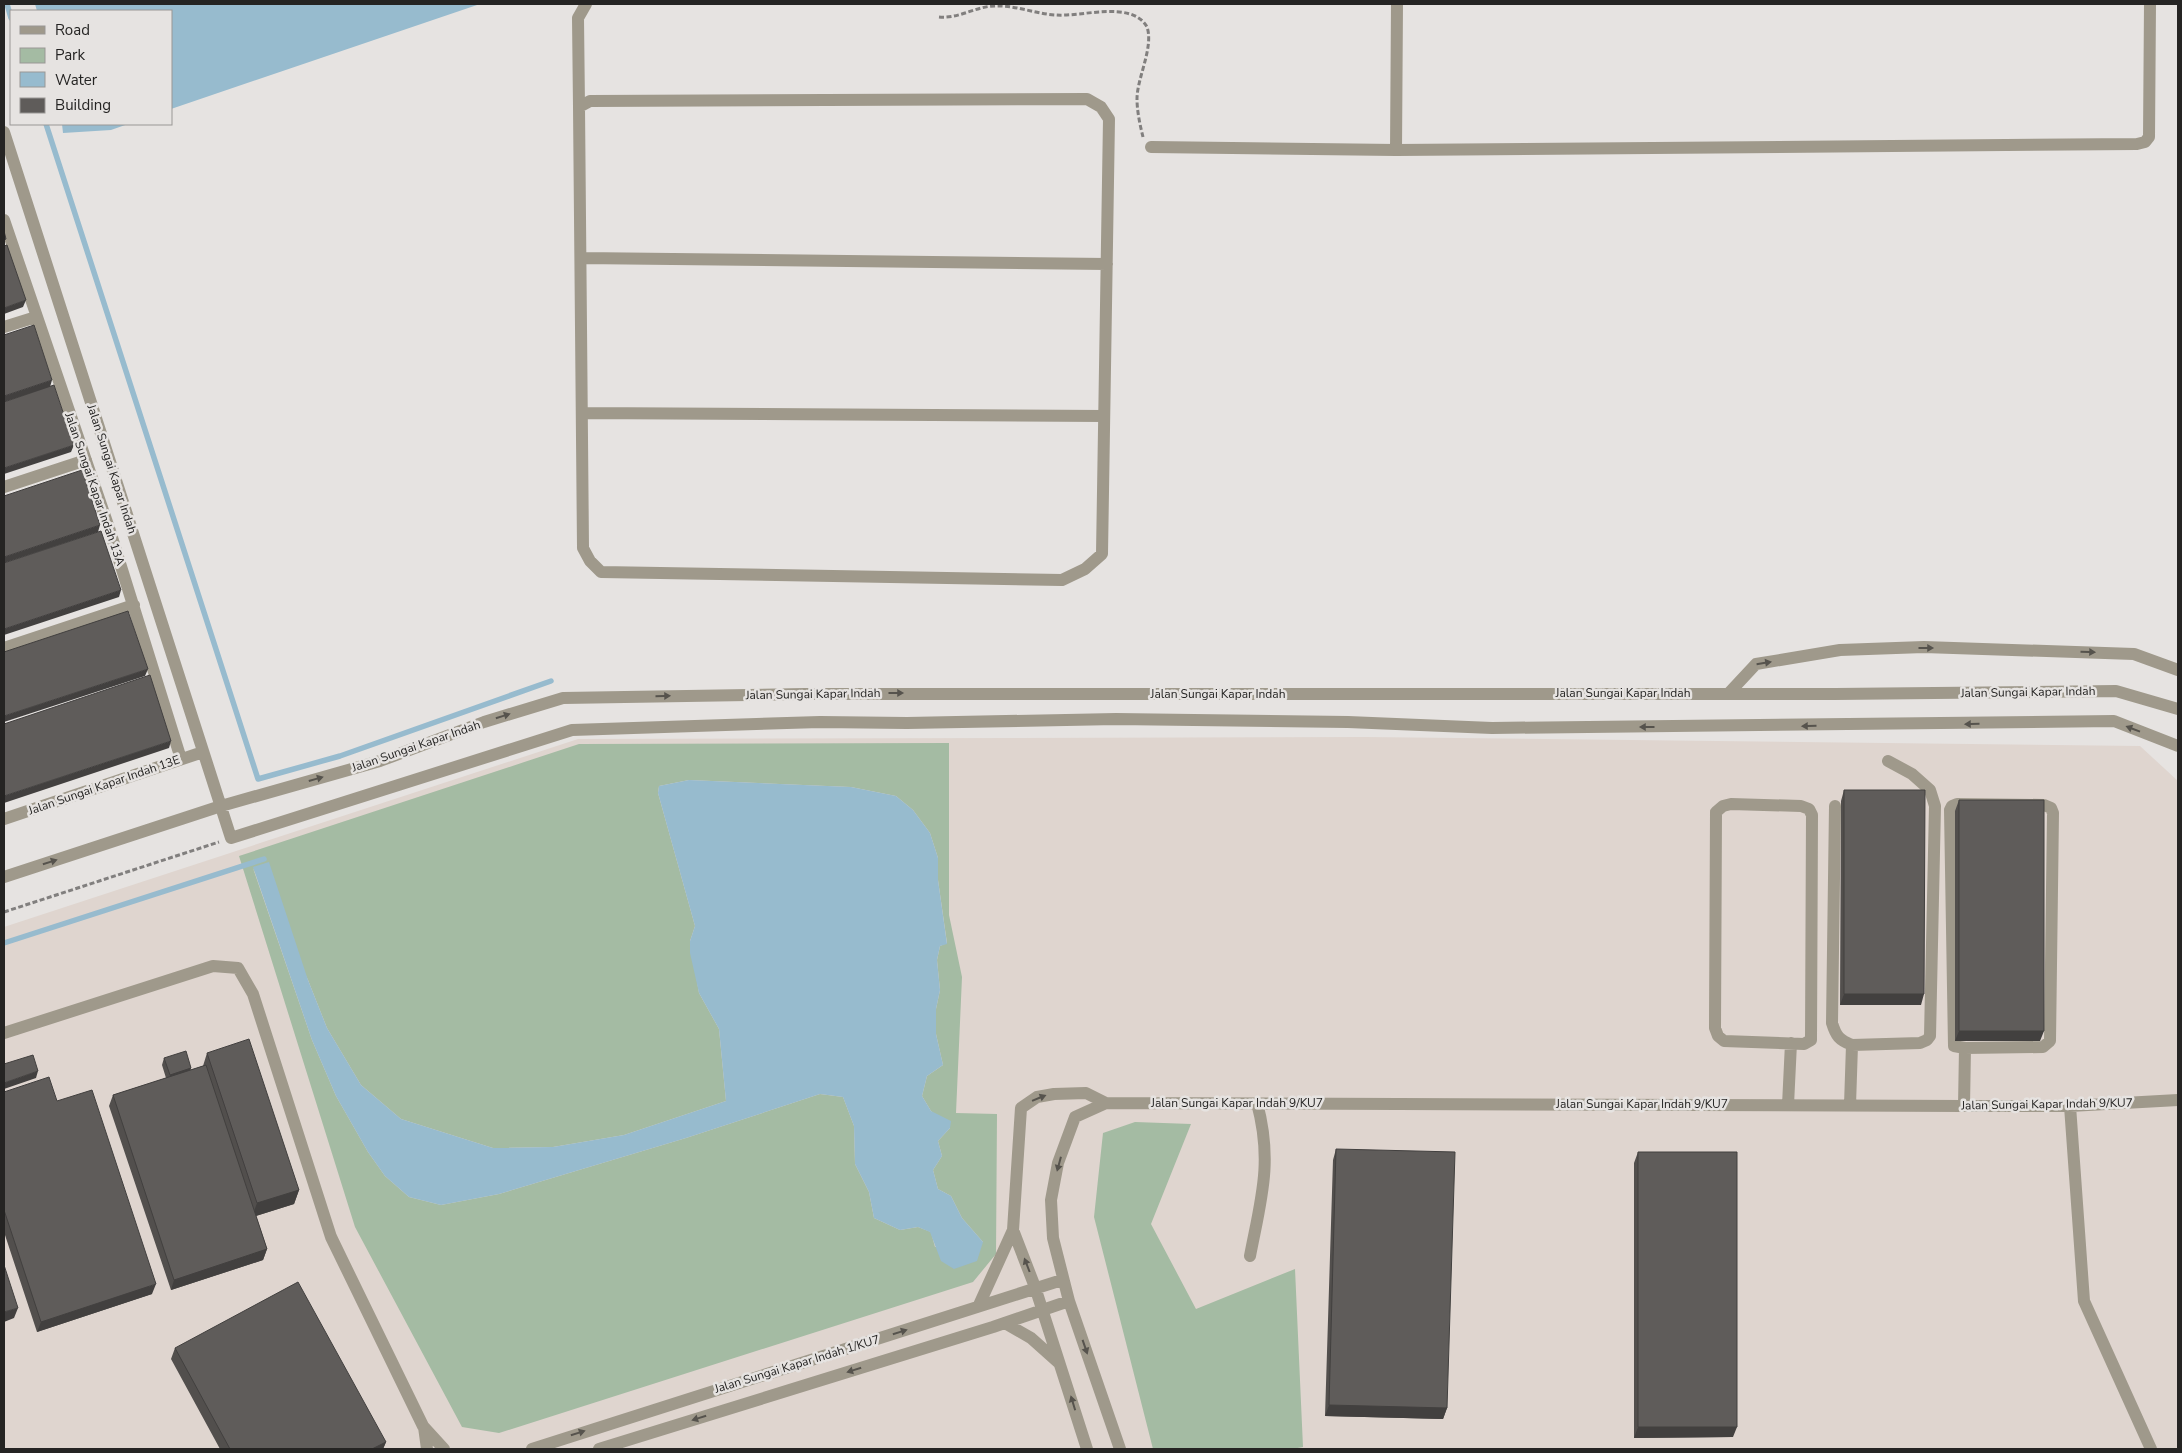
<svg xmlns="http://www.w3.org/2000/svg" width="2182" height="1453" viewBox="0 0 2182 1453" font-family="'Nunito Sans',sans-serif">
	<rect width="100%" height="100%" fill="#e6e3e1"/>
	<path fill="#dfd5cf" d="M1365 737 2140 746 2178 781V1449H4V927L578 739Z"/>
	<path fill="#a4bba3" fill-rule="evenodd" d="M949 743V915L962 977 956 1113 997 1114 996 1254 973 1282 499 1433 462 1427 355 1227 239 856 579 744ZM689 780 851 787 896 796 913 810 930 833 938 858V880L947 943 940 946 937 960 940 990 936 1009V1034L943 1065 927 1076 922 1096 931 1111 950 1128 938 1141 942 1156 933 1170 938 1189 951 1196 962 1218 983 1242 935 1247 931 1232 918 1227 900 1230 874 1218 869 1192 855 1164 854 1126 843 1097 820 1094 686 1138 499 1194 441 1205 409 1197 385 1176 368 1152 336 1096 312 1040 253 868 308 980 327 1028 361 1085 401 1119 493 1148 553 1147 624 1135 726 1101 719 1029 699 993 690 941 695 926 658 793 659 786Z
		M1135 1122 1191 1124 1151 1224 1196 1309 1295 1269 1303 1447 1292 1449H1153L1094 1217 1103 1133Z"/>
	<path fill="#97bbce" d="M35 4H480L171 109V11H37Z
		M62 124H128L111 130 63 133Z
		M689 780 851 787 896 796 913 810 930 833 938 858V880L947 944 940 946 937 960 940 990 936 1009V1034L943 1065 927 1076 922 1096 931 1111 951 1121 950 1128 938 1141 942 1156 933 1170 938 1189 951 1196 962 1218 983 1242 977 1261 954 1269 941 1261 930 1232 918 1227 900 1230 874 1218 869 1192 855 1164 854 1126 843 1097 820 1094 686 1138 499 1194 441 1205 409 1197 385 1176 368 1152 336 1096 312 1040 253 867 269 862 308 980 327 1028 361 1085 401 1119 493 1148 553 1147 624 1135 726 1101 719 1029 699 993 690 953V941L695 926 658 793 659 786Z"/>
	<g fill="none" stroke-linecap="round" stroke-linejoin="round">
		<path stroke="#97bbce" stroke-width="5.5" d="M7 4 11 18
			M46 124 258 779 340 756 551 681
			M4 943 264 859"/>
		<path stroke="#817f7e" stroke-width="3" stroke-dasharray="5 2.5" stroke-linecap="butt" d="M939 17C959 19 976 6 995 6 1016 5 1035 14 1056 15 1082 17 1132 0 1147 27 1154 47 1137 78 1137 99 1137 111 1140 125 1143 137
			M4 912 219 842"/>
		<path stroke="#9f998b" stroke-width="12" d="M1087 99 1101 107 1109 119 1102 554 1085 569 1062 580 601 572 590 561 583 548 579 107 590 101Z
			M579 107 578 18 586 4
			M4 132 231 838 572 730 820 722 907 723 1116 719 1348 722 1492 728 2114 721 2178 746
			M1151 147 1396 150 2137 144 2145 142 2149 137 2150 4
			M1396 150 1397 4
			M4 220 110 531 181 759
			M581 258 1107 264
			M4 327 36 317
			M582 413 1104 416
			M4 487 86 460
			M4 648 134 605
			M1728 694 1756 664 1840 650 1924 647 2134 654 2178 670
			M1731 804 1801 806 1809 809 1812 815 1811 1040 1804 1044 1724 1041 1718 1036 1715 1028 1716 812 1723 806Z
			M1957 804 2044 805 2051 808 2053 813 2050 1041 2043 1047 1965 1048 1954 1046 1950 810 1952 806Z
			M1835 806 1832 1023C1836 1036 1839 1040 1852 1045
			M4 819 203 752
			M4 877 221 806 380 761 484 722 563 698 805 694H1835L2116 691 2178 709
			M4 1033 213 966 238 968 253 994 331 1237 423 1426 444 1449
			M1106 1103 1075 1117 1058 1163 1051 1200 1053 1238 1069 1301 1120 1449
			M1788 1105 1791 1043
			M1850 1105 1852 1045 1920 1043 1927 1040 1930 1036 1935 806 1930 790 1912 774 1888 761
			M1964 1106 1965 1048
			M2070 1106 2084 1301 2151 1449
			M1250 1256C1261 1199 1273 1162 1257 1103
			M979 1305 1013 1230
			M1005 1323 1031 1338 1059 1363
			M424 1427 427 1449
			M532 1449 1062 1280
			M599 1449 993 1327 1069 1301
			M1087 1449 1035 1287 1013 1230 1021 1108 1037 1097 1054 1094 1086 1093 1106 1103 1964 1106H2070L2178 1100"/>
	</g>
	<path fill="#524f4d" d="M1844 790 1921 1005H1840L1841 801Z
		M1959 800 2040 1041H1955V811Z
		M207 1053 299 1190 294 1204 256 1216 267 1249 263 1260 171 1290 109 1106 113 1095 166 1078 162 1065 164 1058 191 1068 190 1070 203 1066Z
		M4 1092 57 1101 152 1294 37 1332 4 1232Z
		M1336 1149 1447 1408 1443 1419 1325 1416 1333 1160Z
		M1638 1152 1733 1437 1634 1438V1163Z
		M175 1348 386 1442 383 1449H220L171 1359Z"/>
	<path fill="#42403f" d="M26 300 23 307 4 314V308Z
		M52 380 50 387 4 402V396Z
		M74 445 71 452 4 474V468Z
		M100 525 98 532 4 563V557Z
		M121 590 119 597 4 635V629Z
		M148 669 145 676 4 722V716Z
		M171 741 169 748 4 803V796Z
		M1844 994H1924L1921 1005H1840Z
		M1959 1031H2044L2040 1041H1955Z
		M191 1068 189 1075 168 1082 170 1075Z
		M38 1071 36 1078 4 1089V1083Z
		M299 1190 294 1204 252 1217 257 1203Z
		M267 1249 263 1260 171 1290 174 1280Z
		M156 1284 152 1294 37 1332 41 1322Z
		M18 1308 14 1318 4 1322V1312Z
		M1329 1405 1447 1408 1443 1419 1325 1416Z
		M1638 1427H1737L1733 1437 1634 1438Z
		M386 1442 383 1449H372Z"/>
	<path fill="#5f5c5a" stroke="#42403f" d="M4 231 6 239 4 240Z
		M7 245 26 300 4 308V246Z
		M34 325 52 380 4 396V335Z
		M54 385 74 445 4 468V402Z
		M82 470 100 525 4 557V496Z
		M101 531 121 590 4 629V563Z
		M128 611 148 669 4 716V652Z
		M150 675 171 741 4 796V724Z
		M1844 790H1925L1924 994H1844Z
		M1959 800H2044V1031H1959Z
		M249 1039 299 1190 257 1203 207 1053Z
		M186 1051 191 1068 170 1075 164 1058Z
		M33 1055 38 1071 4 1083V1064Z
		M206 1065 267 1249 174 1280 113 1095Z
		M49 1077 57 1101 92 1090 156 1284 41 1322 4 1210V1092Z
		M1336 1149 1455 1152 1447 1408 1329 1405Z
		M1638 1152H1737V1427H1638Z
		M4 1265 18 1308 4 1312Z
		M298 1282 386 1442 372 1449H230L175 1348Z"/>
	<defs><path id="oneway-solid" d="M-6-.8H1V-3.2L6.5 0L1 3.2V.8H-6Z" transform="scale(1.25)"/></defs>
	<g fill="#56534d">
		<use href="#oneway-solid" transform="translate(1926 648)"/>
		<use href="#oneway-solid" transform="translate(2088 652) rotate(2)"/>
		<use href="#oneway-solid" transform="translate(1764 663) rotate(-9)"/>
		<use href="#oneway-solid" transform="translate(896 693)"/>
		<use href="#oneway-solid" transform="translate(663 696) rotate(-1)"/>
		<use href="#oneway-solid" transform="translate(503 716) rotate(-17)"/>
		<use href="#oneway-solid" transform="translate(1972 724) rotate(179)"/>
		<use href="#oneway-solid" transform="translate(1809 726) rotate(179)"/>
		<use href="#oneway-solid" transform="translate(1647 727) rotate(180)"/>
		<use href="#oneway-solid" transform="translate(2133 729) rotate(-159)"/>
		<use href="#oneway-solid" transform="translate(316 779) rotate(-16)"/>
		<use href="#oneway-solid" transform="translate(50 862) rotate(-18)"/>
		<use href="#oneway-solid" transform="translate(1039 1098) rotate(-22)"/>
		<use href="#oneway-solid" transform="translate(1059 1164) rotate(105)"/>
		<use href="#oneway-solid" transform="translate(1027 1265) rotate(-111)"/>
		<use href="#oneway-solid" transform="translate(900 1332) rotate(-17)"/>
		<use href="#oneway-solid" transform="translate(1085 1347) rotate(71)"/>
		<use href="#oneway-solid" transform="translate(854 1370) rotate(163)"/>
		<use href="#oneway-solid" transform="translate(1073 1403) rotate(-107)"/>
		<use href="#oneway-solid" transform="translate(699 1418) rotate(163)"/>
		<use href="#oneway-solid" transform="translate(578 1433) rotate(-18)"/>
	</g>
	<g text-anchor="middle" stroke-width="5" stroke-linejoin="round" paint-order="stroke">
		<g font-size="12" fill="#252423" stroke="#e6e3e1">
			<text transform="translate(112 469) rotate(72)" y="4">Jalan Sungai Kapar Indah</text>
			<text transform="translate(95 489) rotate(71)" y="4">Jalan Sungai Kapar Indah 13A</text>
			<text transform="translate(2028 692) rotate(-1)" y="4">Jalan Sungai Kapar Indah</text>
			<text x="1623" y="697">Jalan Sungai Kapar Indah</text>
			<text transform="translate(813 694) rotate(-1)" y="4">Jalan Sungai Kapar Indah</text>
			<text x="1218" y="698">Jalan Sungai Kapar Indah</text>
			<text transform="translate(416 746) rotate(-19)" y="4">Jalan Sungai Kapar Indah</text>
			<text transform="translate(104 785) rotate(-19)" y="4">Jalan Sungai Kapar Indah 13E</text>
			<text x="1237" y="1107">Jalan Sungai Kapar Indah 9/KU7</text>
			<text x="1642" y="1108">Jalan Sungai Kapar Indah 9/KU7</text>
			<text transform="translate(2047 1104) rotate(-1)" y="4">Jalan Sungai Kapar Indah 9/KU7</text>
			<text transform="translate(797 1364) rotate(-17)" y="4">Jalan Sungai Kapar Indah 1/KU7</text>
		</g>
	</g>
	<rect width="2182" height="1453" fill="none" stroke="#252423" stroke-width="10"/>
	<rect x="10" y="10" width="162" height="115" fill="#e6e3e1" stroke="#999795"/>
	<rect x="20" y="26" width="25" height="8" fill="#9f998b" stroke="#999795"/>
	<text x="55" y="35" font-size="15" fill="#252423">Road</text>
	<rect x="20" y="48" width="25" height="15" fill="#a4bba3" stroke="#999795"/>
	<text x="55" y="60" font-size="15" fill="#252423">Park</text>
	<rect x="20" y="72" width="25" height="15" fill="#97bbce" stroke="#999795"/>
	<text x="55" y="85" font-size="15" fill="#252423">Water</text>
	<rect x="20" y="98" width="25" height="15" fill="#5f5c5a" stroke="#999795"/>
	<text x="55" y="110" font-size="15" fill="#252423">Building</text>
</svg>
